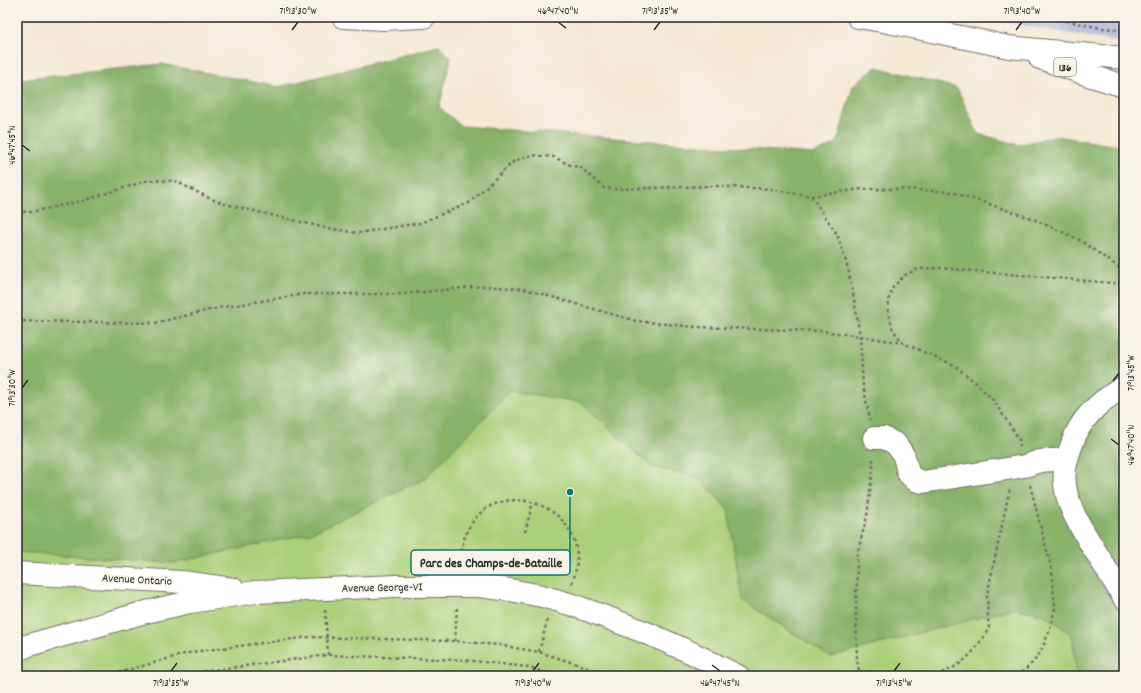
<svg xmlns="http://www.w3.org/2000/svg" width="1141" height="693" viewBox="0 0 1141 693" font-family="Dekko,sans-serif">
	<rect width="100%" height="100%" fill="#f7f3e8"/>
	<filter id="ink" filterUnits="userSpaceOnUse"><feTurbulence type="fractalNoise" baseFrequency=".025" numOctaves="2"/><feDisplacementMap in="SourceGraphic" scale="8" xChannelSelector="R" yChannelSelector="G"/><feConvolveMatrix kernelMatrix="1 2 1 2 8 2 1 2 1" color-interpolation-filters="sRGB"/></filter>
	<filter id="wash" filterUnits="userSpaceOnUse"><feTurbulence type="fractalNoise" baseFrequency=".012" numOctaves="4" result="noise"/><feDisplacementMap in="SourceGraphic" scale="16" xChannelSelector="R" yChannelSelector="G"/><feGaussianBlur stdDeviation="0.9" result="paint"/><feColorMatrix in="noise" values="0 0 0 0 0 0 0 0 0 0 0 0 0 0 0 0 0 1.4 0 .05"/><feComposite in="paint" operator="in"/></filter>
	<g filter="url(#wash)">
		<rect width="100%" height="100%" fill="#f5e9d5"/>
		<path fill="#bcc3de" d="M983 17H1124V43L1014 24Z"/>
		<path fill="#abd07a" stroke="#6b7e52" d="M17 190 1109 307 1124 676H17Z"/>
		<path fill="#88b26a" stroke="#5a6e4a" d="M439 46 451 58 439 107 461 126 813 154 837 143 853 86 876 67 957 88 978 134 1019 145 1056 136 1124 147V676H1077L1072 635 1045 615 1014 608 830 657 742 600 728 510 700 478 652 467 581 402 510 391 424 479 311 533 174 563 17 552V80L162 64 278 87Z"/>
	</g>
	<g filter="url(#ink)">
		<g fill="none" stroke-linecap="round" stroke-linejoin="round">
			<defs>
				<path id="minor" d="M1124 387C1101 400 1080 418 1072 444 1066 459 1062 475 1066 491 1070 511 1082 529 1092 546 1103 563 1113 580 1124 598
					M874 438H884L896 444 904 456 908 473 915 480 923 482 1025 466 1040 461 1066 459
					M17 573 182 582 233 589
					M17 650 29 645 146 612 190 602 256 592 396 586H479L510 590 542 596 573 605 611 619 649 634 692 653 738 676"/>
				<path id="major" d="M343 17 384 19 424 17
					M858 17 888 22 1009 47 1124 58
					M1040 58 1088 75 1124 86"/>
			</defs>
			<use href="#minor" stroke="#726e66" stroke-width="24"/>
			<use href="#major" stroke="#726e66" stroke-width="24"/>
			<path stroke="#726e66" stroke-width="2.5" stroke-dasharray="3 3" stroke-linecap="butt" d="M1049 17 1101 28 1124 30
				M811 196 837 234 847 265 853 293 860 336 863 385 870 420
				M17 211 31 212 82 201 149 180 175 181 211 199 229 205 326 228 358 233 420 223 469 203 514 161 532 155 554 157 572 166 580 167 604 188 614 189 714 186 770 189 811 196 862 189H903L952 192 1031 218 1080 240 1124 271
				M17 321 155 323 218 308 304 294H401L484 286 524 289 636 321 695 327 822 331 860 336 903 343
				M1020 447 1019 439 993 400 976 383 954 365 903 343 893 330 888 311 889 298 893 287 905 275 918 269 939 268 1124 284
				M525 532 533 502
				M455 564H460C464 458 605 498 572 583L573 584
				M325 610 328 655
				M455 641 457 606
				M539 652 548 617
				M107 676 192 652 309 637 455 641 498 645 539 652 577 664 611 676
				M186 676 206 671 328 655 465 660 528 667 556 676
				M860 676 857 659 856 618 857 555 867 516 873 469V458
				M937 676C943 672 950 670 956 666 971 657 980 643 989 628L988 618 987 595 1010 488
				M1016 676 1026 669 1035 660 1043 647 1050 629 1055 608 1052 571 1030 485"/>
			<use href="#minor" stroke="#fff" stroke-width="22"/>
			<use href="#major" stroke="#fff" stroke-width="22"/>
		</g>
	</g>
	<path fill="none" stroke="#2b2b2b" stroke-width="1.5" d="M558 22 566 28M292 30 298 22M654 30 660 22M1016 30 1022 22M22 145 30 151M1113 381 1119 373M22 388 28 380M1111 439 1119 445M712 665 720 671M171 671 177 663M533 671 539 663M894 671 900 663"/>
	<g text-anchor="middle" stroke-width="3" stroke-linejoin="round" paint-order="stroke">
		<rect fill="#f7f3e8" stroke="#686764" stroke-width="1" x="1054" y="58" width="22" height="18" rx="3"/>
		<g font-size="11" font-weight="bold" fill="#2b2b2b">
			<text x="1065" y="71">136</text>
		</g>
		<g font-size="12" fill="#2b2b2b" stroke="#f7f3e8">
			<text transform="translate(137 579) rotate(3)" y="4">Avenue Ontario</text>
			<text transform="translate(382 587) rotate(-1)" y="4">Avenue George-VI</text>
		</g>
	</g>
	<path fill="none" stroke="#0f766e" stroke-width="1.5" d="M570 492L570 563"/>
	<circle fill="#0f766e" stroke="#f7f3e8" stroke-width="1.5" cx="570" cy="492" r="4"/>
	<rect fill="#f7f3e8" stroke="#0f766e" stroke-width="1.5" x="411" y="550" width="159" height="25" rx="4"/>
	<g font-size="13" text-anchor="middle" font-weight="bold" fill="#2b2b2b">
		<text x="491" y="567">Parc des Champs-de-Bataille</text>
	</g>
	<rect width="1141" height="693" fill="none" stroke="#f7f3e8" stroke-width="44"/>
	<rect x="22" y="22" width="1097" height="649" fill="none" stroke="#2b2b2b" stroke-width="1.5"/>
	<g font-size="10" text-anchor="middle" fill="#2b2b2b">
		<text x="298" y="14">71°13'30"W</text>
		<text x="558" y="14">46°47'40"N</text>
		<text x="660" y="14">71°13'35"W</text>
		<text x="1022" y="14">71°13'40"W</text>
		<text transform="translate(11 145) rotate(-90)" y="4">46°47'45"N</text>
		<text transform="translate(1130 373) rotate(-90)" y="4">71°13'45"W</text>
		<text transform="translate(11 388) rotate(-90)" y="4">71°13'30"W</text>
		<text transform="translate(1130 445) rotate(-90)" y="4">46°47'40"N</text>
		<text x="171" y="686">71°13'35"W</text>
		<text x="533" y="686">71°13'40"W</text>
		<text x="720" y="686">46°47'45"N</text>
		<text x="894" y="686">71°13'45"W</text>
	</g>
</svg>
